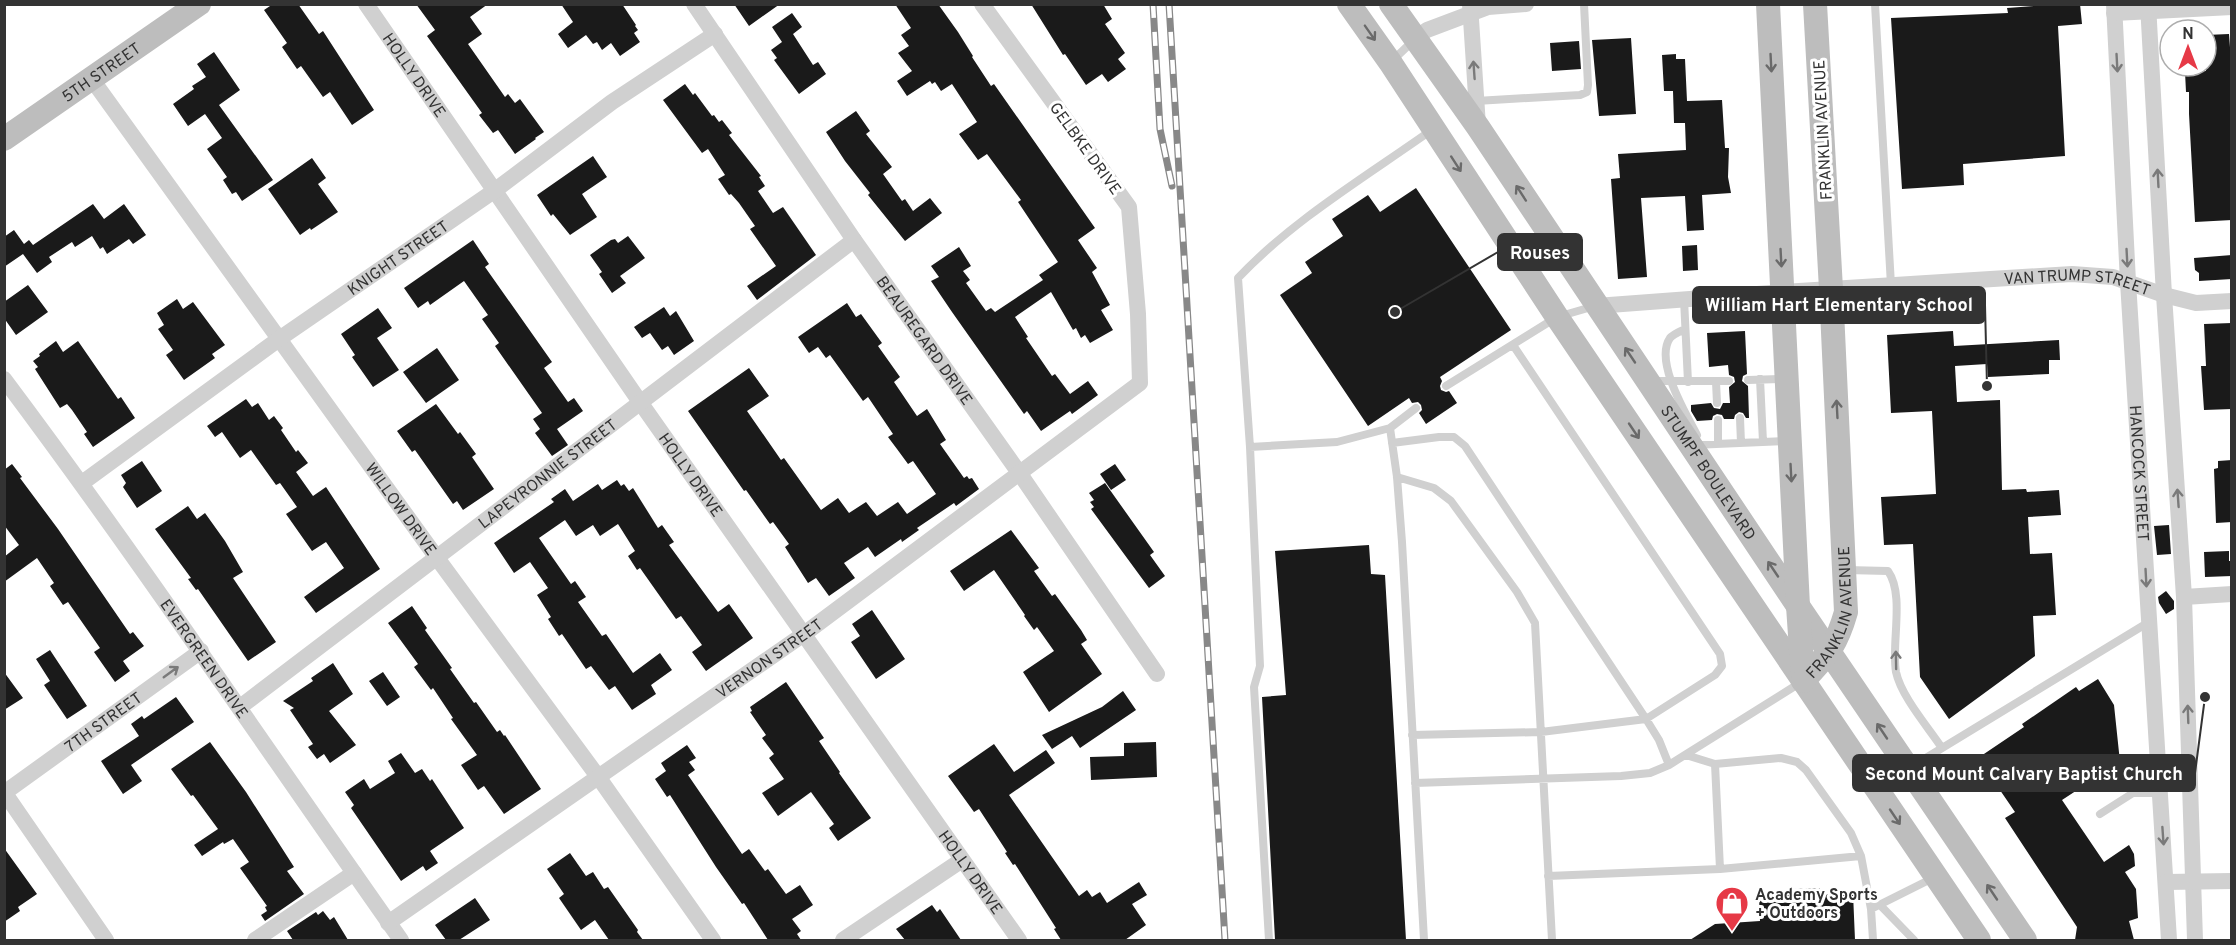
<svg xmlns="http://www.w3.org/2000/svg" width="2236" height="945" viewBox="0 0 2236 945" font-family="Overpass,sans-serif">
	<rect width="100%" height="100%" fill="#fff"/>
	<path fill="#1a1a1a" d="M273 4H298L319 34 323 31 374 110 352 125 330 92 323 97 301 66 297 69 282 47 287 43 264 10Z
		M416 4H488L470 17 482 34 468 44 505 97 508 94 515 103 520 99 544 132 535 138 536 139 515 154 498 130 493 133 479 115 482 113 427 36 435 30Z
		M561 4H622L636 25 635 26 638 30 634 33 640 42 620 56 611 43 602 50 597 42 593 44 586 35 568 48 558 34 573 22Z
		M734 4H780L749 26Z
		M895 4H938L958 32 973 56 972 57 991 86 994 84 1095 228 1078 240 1097 268 1092 272 1110 305 1101 310 1113 330 1090 343 1085 335 1081 338 1076 328 1073 330 1051 292 1015 317 1028 337 1026 338 1052 376 1055 374 1070 394 1088 381 1098 395 1072 414 1070 411 1041 431 1027 411 1024 414 952 312 931 281 939 277 931 266 959 247 971 266 963 271 970 280 966 283 986 311 991 308 995 312 1043 280 1039 275 1058 262 1018 202 1021 200 987 154 978 160 959 134 977 122 952 84 941 91 935 82 932 84 930 81 907 96 897 81 912 71 898 53 909 46 901 35 911 28Z
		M1031 4H1103L1112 19 1105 24 1125 53 1118 59 1126 69 1108 82 1102 74 1086 85 1065 54 1063 55Z
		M2058 4H2080L2082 24 2058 26 2065 156 1963 164 1964 185 1902 189 1891 18 2008 13 2007 8Z
		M792 13 802 27 793 34 813 65 818 62 826 74 799 94 774 60 777 58 771 50 782 42 772 27Z
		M2229 34 2232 74V220L2195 222 2189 114V92H2186L2185 72 2206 71V35Z
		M1631 38 1636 114 1599 116 1592 40Z
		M1579 41 1581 69 1552 71 1550 43Z
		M214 52 240 90 219 105 273 180 242 201 236 192 232 194 223 180 227 177 207 149 222 138 205 114 188 126 173 104 194 89 192 86 206 77 197 64Z
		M1676 54V59H1685L1687 101 1722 100 1725 148H1729L1728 177 1731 193 1702 195 1704 230 1687 231 1685 196 1641 198 1647 277 1618 279 1611 179 1620 178 1618 154 1686 150 1685 123H1674L1673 91H1664L1662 55Z
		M685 84 693 95 695 93 712 116 714 115 719 122 722 120 732 133 729 135 761 176 759 177 765 186 758 191 773 213 783 207 816 255 757 300 747 286 776 266 750 229 755 226 739 203 731 194 729 195 718 179 725 175 708 149 702 153 663 100Z
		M856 111 870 131 866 134 892 167 883 174 902 201 905 199 913 211 930 198 942 213 905 241 868 195 870 193 845 161 826 132Z
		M593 156 607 177 582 194 597 217 570 235 553 214 551 216 537 195Z
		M312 158 326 178 318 184 338 212 311 230 310 228 300 235 268 189Z
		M1416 188 1511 330 1440 377 1442 381 1440 386 1441 390 1446 392 1449 391 1457 403 1426 424 1419 413 1422 410 1421 405 1418 402 1412 403 1409 398 1368 426 1280 295 1312 273 1305 262 1343 236 1332 219 1368 195 1380 212Z
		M93 204 104 219 124 204 146 235 133 244 129 239 107 254 103 247 100 249 92 236 75 247 72 242 49 257 52 262 37 273 23 254 4 267V237L14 230 24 244 29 240 33 245Z
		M628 236 645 258 620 276 626 283 612 293 599 274 602 272 590 255 611 240 615 239 618 243Z
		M473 240 489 264 485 267 552 362 544 368 568 402 574 398 583 411 557 429 568 445 552 456 535 433 540 429 533 419 542 413 495 346 499 343 482 319 488 315 464 281 430 305 428 301 418 308 404 288Z
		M1697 245 1698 270 1683 271 1682 246Z
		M2232 255V279L2199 281V273L2195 270 2194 258Z
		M28 285 48 312 16 335 4 318V302Z
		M177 299 183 309 193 302 225 345 212 354 215 358 184 380 166 355 173 350 158 329 164 325 157 313Z
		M847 303 856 317 861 314 882 343 878 346 900 377 894 382 917 416 927 409 946 440 940 444 964 478 967 476 969 479 972 478 979 489 956 506 954 503 917 528 919 530 902 542 901 539 875 557 868 547 844 563 855 578 829 596 816 578 808 583 785 547 789 544 773 522 770 524 746 490 744 491 688 411 749 368 769 396 747 411 781 460 784 458 821 510 838 498 849 513 866 502 877 516 898 502 907 514 936 494 913 461 908 464 897 449 888 437 893 434 868 397 863 401 830 355 826 358 818 347 809 353 798 337Z
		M664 307 670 316 676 311 694 341 674 355 668 346 662 350 650 333 642 338 634 327Z
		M378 308 392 328 377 338 399 370 373 387 352 357 355 355 341 334Z
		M2232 323V409L2204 410 2201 366H2206L2204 324Z
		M1745 331 1747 374 1743 376 1742 381 1748 386 1749 418H1746L1743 413 1739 412 1735 415 1734 419H1724L1722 415 1717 414 1713 416 1712 420 1697 421 1691 411V405L1711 403 1714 408 1720 409 1723 403H1730L1729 387 1735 382 1734 377 1729 375 1728 365 1709 367 1707 333Z
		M1953 331 1954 346 2059 340 2060 360H2049V374L1988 377 1987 364 1955 366 1957 402 2000 400 2002 490 2026 489 2027 492 2059 490 2061 515 2028 517 2030 554 2052 553 2056 615 2033 616 2035 656 1949 719 1920 677 1913 544 1884 545 1881 497 1936 494 1932 411 1891 413 1887 335Z
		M56 341 63 352 78 341 118 399 121 397 135 418 93 447 84 434 87 432 72 410 67 404 60 408 35 369 38 367 33 361 40 356 39 354Z
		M437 348 459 380 426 403 403 372Z
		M246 399 252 407 258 403 269 420 274 416 283 428 281 430 296 452 298 450 308 463 296 472 313 496 326 487 380 569 316 613 304 597 344 568 326 542 312 551 286 514 297 507 280 483 276 485 251 450 240 458 222 432 215 437 207 426Z
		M436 404 458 434 460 432 476 454 472 457 494 489 463 510 457 501 453 504 415 450 412 452 397 431Z
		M2232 460V522L2216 523 2214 469 2218 468V461Z
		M142 461 162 491 137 508 123 487 126 483 121 475Z
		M12 464 22 477 20 478 58 529 130 634 133 632 144 646 123 661 130 671 115 682 94 652 100 648 68 602 63 605 50 586 54 583 37 558 4 582V557L19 545 4 525V470Z
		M1115 464 1126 480 1111 490 1100 474Z
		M617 480 621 486 624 484 629 491 633 488 658 528 662 525 674 542 669 545 718 612 729 604 753 638 706 671 692 652 702 645 681 616 676 619 640 568 637 570 628 556 635 551 618 524 600 536 593 525 576 536 565 520 539 538 571 584 575 581 586 597 578 602 602 636 606 634 633 673 660 653 672 670 651 685 656 694 632 710 615 686 609 690 591 666 586 669 562 634 559 636 548 619 551 617 537 595 548 588 530 562 514 573 494 543 554 502 551 499 565 489 573 501 598 484 602 490Z
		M1105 483 1154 552 1150 555 1165 576 1149 588 1091 509 1094 507 1090 502 1094 500 1089 493Z
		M188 506 197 519 205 513 225 541 243 572 233 578 276 642 248 661 198 589 196 590 188 579 191 578 155 529Z
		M2169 525 2171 554 2157 555 2154 526Z
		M1011 530 1039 568 1034 571 1052 596 1055 594 1081 630 1087 640 1081 644 1102 674 1049 712 1023 672 1054 651 1037 627 1034 630 1024 616 1025 615 994 570 964 591 950 571Z
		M1369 545 1371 574 1385 575 1406 940H1275L1262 697 1286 695 1275 551Z
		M2229 551V561H2232V576L2205 577 2204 552Z
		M2166 591 2174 601V609L2166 614 2159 603 2158 597Z
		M412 606 427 628 425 630 452 668 450 669 474 703 476 702 497 732 500 730 504 736 505 735 541 789 504 814 484 786 478 790 461 765 477 755 451 719 453 718 433 688 431 690 414 667 418 664 388 623Z
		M872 610 905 659 876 679 851 642 860 636 852 624Z
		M50 650 87 706 67 719 44 685 50 681 36 659Z
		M333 663 353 694 329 711 356 745 330 763 324 754 317 759 308 747 313 744 290 710 294 708 283 701 313 681 311 678Z
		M4 672 23 698 4 710Z
		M383 672 400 697 387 706 369 681Z
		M2098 679 2114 705 2120 762 2062 800 2104 862 2129 845 2134 854 2135 866 2125 872 2136 889 2138 918 2129 921 2134 940H2075L2077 927 2005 818 2015 812 1978 758 2024 727 2022 724 2076 687 2079 691Z
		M786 682 824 738 819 741 840 772 839 773 871 818 838 841 829 828 834 824 811 792 778 816 762 793 784 779 769 758 774 754 762 738 766 735 750 712 752 711 750 707Z
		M1123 691 1136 710 1080 748 1072 736 1052 749 1042 735 1102 707Z
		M176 697 194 722 131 765 142 781 123 794 101 761 139 736 131 724 142 716 144 719Z
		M210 742 246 792 294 867 287 871 304 894 265 921 261 915 267 911 265 907 267 906 240 868 249 862 233 839 224 844 223 842 202 856 194 845 218 829 193 795 191 796 171 769Z
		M1156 742 1157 777 1091 780 1090 757 1124 756V743Z
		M994 744 1014 772 1046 750 1055 763 1009 795 1079 896 1087 890 1092 897 1100 892 1107 903 1139 882 1147 895 1132 904 1146 925 1125 940H1061L1054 929 1056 928 1015 864 1013 865 1005 853 1007 852 979 809 974 812 948 776Z
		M687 745 696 758 689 762 695 770 688 775 742 854 749 849 765 871 768 869 786 894 800 885 813 905 792 919 801 931 797 934 801 940H768L744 903 742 904 716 867 670 795 667 797 655 779 666 771 661 763Z
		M401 753 415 773 422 769 430 781 432 779 464 828 430 851 438 863 426 871 423 866 401 881 351 808 354 805 345 792 364 779 370 789 395 773 388 761Z
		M4 848 37 894 18 907 20 911 4 922Z
		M570 853 586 876 593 872 604 889 608 887 638 930 637 932 643 940H609L595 920 581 930 559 898 564 894 547 869Z
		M1820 888V895L1853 893 1855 940H1690L1715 924 1760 921 1759 897 1794 895V889Z
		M475 898 490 920 459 940H446L435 925Z
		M932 905 937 912 940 909 961 940H905L896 929Z
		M323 911 330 920 334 917 348 940H293L287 931 316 912 318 915Z"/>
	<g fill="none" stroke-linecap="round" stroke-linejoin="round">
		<path stroke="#d0d0d0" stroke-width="8" d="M1875 4 1891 285
			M1393 60 1414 40
			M1476 101 1580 95 1587 92 1588 85 1584 4
			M1684 299 1688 382
			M1685 329C1681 331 1673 334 1670 338 1654 361 1686 414 1697 435
			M1760 379 1763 442
			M1748 380 1784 379
			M1652 381H1729
			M1716 382 1717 403
			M1446 386 1557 317 1595 306
			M1416 408 1390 428 1337 442 1250 447 1238 278C1294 219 1367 176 1433 129
			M1740 418 1741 443
			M1718 420V444
			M1390 428 1397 477 1402 542 1424 940
			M1392 443 1439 437H1454L1465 446 1646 719 1659 740 1669 765
			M1693 445 1788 441
			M1250 447 1260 666 1254 687 1269 940
			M1397 477 1434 488 1451 501 1517 592 1535 623 1552 940
			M1846 570 1888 571C1905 595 1891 643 1896 672 1901 696 1928 727 1942 748
			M1412 735 1541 732 1646 719 1715 675 1722 666 1720 654 1513 345
			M1686 755 1715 764 1781 758 1797 762 1806 770 1851 833 1861 856 1871 909
			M1715 764 1720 869
			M1911 767 2149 622
			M1415 783 1621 776 1650 773 1669 765 1803 681
			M2100 814 2133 793H2160
			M1548 876 1720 869 1861 856
			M1880 905 1914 940
			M1873 940 1871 909 1935 877"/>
		<g stroke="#d0d0d0" stroke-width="16">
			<path id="s1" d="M366 4 640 402 1019 940"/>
			<path id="s2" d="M694 4 854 240 1020 474 1157 674"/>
			<path d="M1470 4 1478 126"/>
			<path id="s3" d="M2114 4 2128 282 2169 940"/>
			<path d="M2148 4 2164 295 2184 597 2195 940"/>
			<path d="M2114 13 2232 7"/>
			<path d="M1414 39 1427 30 1488 7 1526 4"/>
			<path id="s4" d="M91 78 437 558 599 778 713 940"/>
			<path id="s5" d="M1596 306 1783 292 2072 274 2113 277 2164 295 2196 303 2232 301"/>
			<path id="s6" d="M4 379C142 563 269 753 401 940"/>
			<path id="s7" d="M82 483 279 339 494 191 612 102 715 34"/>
			<path d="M2184 597 2232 594"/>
			<path id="s8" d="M240 707 854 240"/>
			<path d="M4 792 106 940"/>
			<path id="s9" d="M4 793 201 651"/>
			<path d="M2166 882 2232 881"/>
			<path id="s10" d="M388 923 804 634 1140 383 1138 314 1129 207 982 4"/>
			<path d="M255 940 354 873"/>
			<path d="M843 940 962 860"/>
		</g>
		<g stroke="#bdbdbd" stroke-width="24">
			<path d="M1349 4 1390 62 1557 317 1979 940"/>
			<path id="s11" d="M1391 4 1478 127 1798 606 2025 940"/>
			<path d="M1768 4 1798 606 1803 679"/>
			<path id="s12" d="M4 139 199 4"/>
			<path id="s13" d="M1803 681C1827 655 1836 647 1846 612L1831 289 1815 4"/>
		</g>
		<defs>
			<path id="rail" d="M1153 4 1160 129 1172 186
				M1169 4 1225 940"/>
		</defs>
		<use href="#rail" stroke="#888" stroke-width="7"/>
		<use href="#rail" stroke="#fff" stroke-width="4.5" stroke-dasharray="14" stroke-linecap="butt"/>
	</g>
	<defs><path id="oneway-shaft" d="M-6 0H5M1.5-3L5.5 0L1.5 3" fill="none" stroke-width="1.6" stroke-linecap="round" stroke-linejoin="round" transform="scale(1.5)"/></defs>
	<g stroke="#6a6a6a">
		<use href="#oneway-shaft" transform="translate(1370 33) rotate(55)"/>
		<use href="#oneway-shaft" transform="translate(1771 63) rotate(87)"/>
		<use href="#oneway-shaft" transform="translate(1456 164) rotate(57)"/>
		<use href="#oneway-shaft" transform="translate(1521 193) rotate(-123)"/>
		<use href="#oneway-shaft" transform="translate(1781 258) rotate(87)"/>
		<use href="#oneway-shaft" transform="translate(1630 355) rotate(-124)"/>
		<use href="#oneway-shaft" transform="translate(1837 409) rotate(-93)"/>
		<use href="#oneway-shaft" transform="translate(1634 431) rotate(56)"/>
		<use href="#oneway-shaft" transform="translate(1791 473) rotate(87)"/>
		<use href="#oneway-shaft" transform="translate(1773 569) rotate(-124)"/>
		<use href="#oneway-shaft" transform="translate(1882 731) rotate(-124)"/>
		<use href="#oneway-shaft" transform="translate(1895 817) rotate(56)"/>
		<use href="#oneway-shaft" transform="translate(1992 892) rotate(-124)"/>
	</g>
	<g stroke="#7a7a7a">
		<use href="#oneway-shaft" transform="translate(2117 63) rotate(87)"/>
		<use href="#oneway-shaft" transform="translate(1474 70) rotate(-94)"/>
		<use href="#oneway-shaft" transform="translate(2158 178) rotate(-93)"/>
		<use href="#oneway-shaft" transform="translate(2127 258) rotate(87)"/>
		<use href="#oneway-shaft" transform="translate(2178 498) rotate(-94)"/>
		<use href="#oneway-shaft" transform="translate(2146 578) rotate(87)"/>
		<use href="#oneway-shaft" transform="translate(1896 660) rotate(-91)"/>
		<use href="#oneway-shaft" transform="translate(171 672) rotate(-36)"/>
		<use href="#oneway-shaft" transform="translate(2188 714) rotate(-92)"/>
		<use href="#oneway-shaft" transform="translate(2163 836) rotate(86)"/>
	</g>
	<defs>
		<symbol id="shop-pin" viewBox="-11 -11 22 30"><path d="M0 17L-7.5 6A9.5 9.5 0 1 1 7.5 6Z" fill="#e63946" stroke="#fff"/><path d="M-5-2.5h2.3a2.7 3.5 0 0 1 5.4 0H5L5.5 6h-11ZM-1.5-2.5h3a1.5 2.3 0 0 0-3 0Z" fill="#fff"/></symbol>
	</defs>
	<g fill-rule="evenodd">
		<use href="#shop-pin" x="1713" y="884" width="38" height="52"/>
	</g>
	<g text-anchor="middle" stroke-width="6" stroke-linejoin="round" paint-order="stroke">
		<g font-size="16" fill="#333" stroke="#fff">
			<text dy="6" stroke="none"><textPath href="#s12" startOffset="118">5TH STREET</textPath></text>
			<text dy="6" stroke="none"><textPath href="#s1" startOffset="86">HOLLY DRIVE</textPath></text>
			<text transform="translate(1822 130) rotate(-93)" y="6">FRANKLIN AVENUE</text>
			<text transform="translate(1086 148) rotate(54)" y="6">GELBKE DRIVE</text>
			<text dy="6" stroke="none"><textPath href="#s7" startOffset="388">KNIGHT STREET</textPath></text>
			<text dy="6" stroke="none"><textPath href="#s5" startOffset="483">VAN TRUMP STREET</textPath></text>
			<text dy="6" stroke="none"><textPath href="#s2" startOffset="408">BEAUREGARD DRIVE</textPath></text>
			<text dy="6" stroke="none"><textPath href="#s11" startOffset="566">STUMPF BOULEVARD</textPath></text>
			<text dy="6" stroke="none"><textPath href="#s8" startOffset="386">LAPEYRONNIE STREET</textPath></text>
			<text dy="6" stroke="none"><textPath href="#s3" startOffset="470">HANCOCK STREET</textPath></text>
			<text dy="6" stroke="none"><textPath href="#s1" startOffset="572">HOLLY DRIVE</textPath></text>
			<text dy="6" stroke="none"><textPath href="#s4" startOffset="531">WILLOW DRIVE</textPath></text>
			<text dy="6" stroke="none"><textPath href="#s13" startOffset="78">FRANKLIN AVENUE</textPath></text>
			<text dy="6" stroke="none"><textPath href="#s6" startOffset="344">EVERGREEN DRIVE</textPath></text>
			<text dy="6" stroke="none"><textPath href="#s10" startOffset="464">VERNON STREET</textPath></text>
			<text dy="6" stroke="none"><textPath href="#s9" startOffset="122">7TH STREET</textPath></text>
			<text dy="6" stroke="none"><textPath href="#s1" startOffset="1058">HOLLY DRIVE</textPath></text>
		</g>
		<g font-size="16" font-weight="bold" fill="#333" stroke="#fff" text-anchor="start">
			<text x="1755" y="900">Academy Sports<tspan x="1755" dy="18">+ Outdoors</tspan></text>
		</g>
	</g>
	<path fill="none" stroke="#333" stroke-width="2" d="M1395 312L1498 252M1987 386L1985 305M2205 697L2195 773"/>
	<g fill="#333" stroke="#fff" stroke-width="2">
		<circle cx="1395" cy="312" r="6"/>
		<circle cx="1987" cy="386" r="6"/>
		<circle cx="2205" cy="697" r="6"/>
	</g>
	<g fill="#333" stroke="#333" stroke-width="2">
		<rect x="1498" y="234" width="84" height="36" rx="6"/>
		<rect x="1693" y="287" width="292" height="36" rx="6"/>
		<rect x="1853" y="755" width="342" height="36" rx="6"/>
	</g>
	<g font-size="18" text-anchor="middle" font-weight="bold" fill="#fff">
		<text x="1540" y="259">Rouses</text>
		<text x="1839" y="311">William Hart Elementary School</text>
		<text x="2024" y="780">Second Mount Calvary Baptist Church</text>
	</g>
	<rect width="2236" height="945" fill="none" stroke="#333333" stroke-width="12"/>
	<g transform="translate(2188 48)"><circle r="28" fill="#ffffff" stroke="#adadad" stroke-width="1.5"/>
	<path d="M0-4.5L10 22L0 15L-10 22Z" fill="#e63946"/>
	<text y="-9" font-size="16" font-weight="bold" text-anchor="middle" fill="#333333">N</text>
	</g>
</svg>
